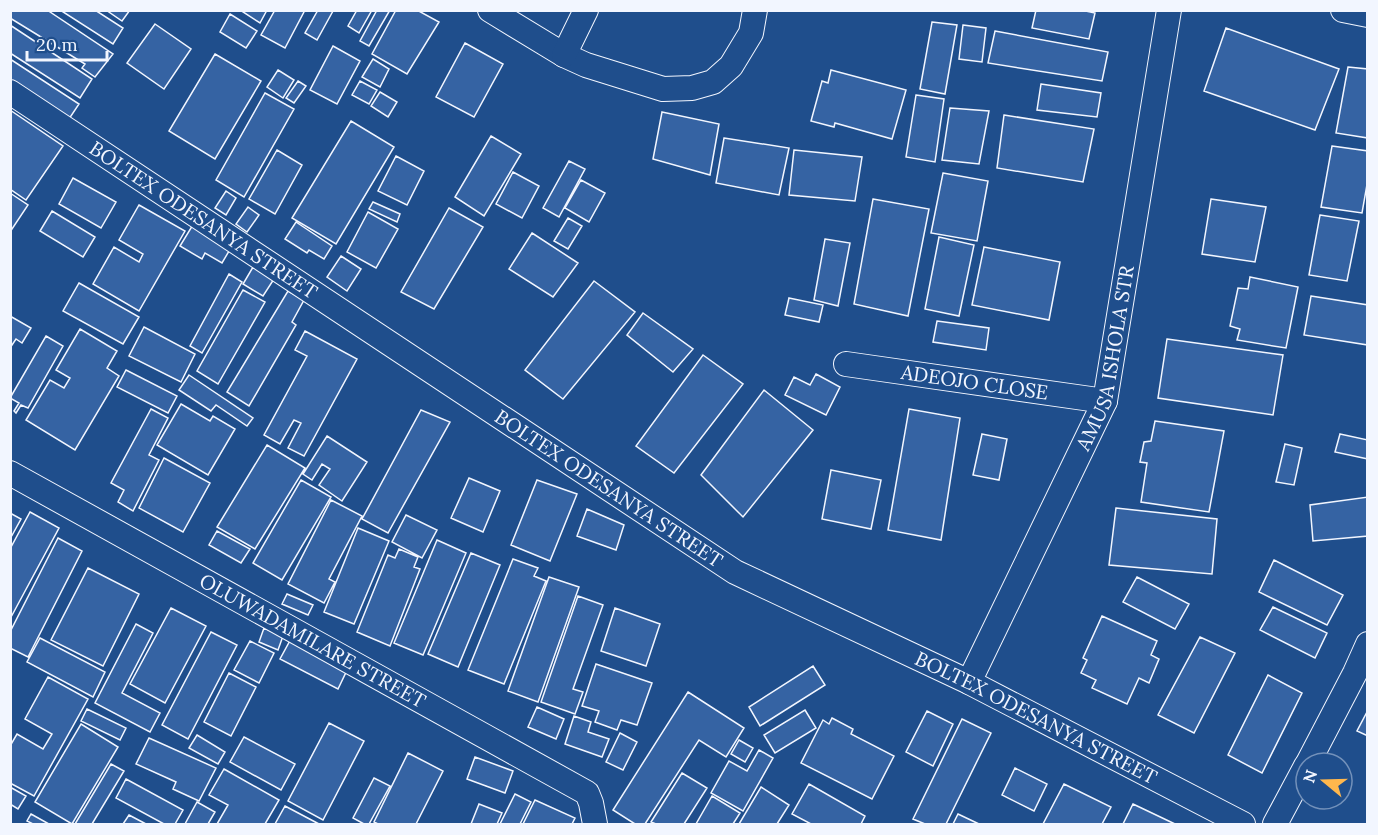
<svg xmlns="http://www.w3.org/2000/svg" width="1378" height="835" viewBox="0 0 1378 835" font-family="Lora,serif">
	<rect width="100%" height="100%" fill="#1f4e8c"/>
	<path fill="#3563a3" stroke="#f2f6ff" stroke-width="1.5" d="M10 10H47L113 54 95 77 82 68 85 64 10 18Z
		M60 10H95L123 28 113 44Z
		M106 10H130L122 21Z
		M240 10H267L260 23Z
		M275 10H305L285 48 261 35Z
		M318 10 333 11 317 40 305 33Z
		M357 10H372L359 33 348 26Z
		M377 10H390L369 46 360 41Z
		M396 10H417L439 22 407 74 372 54Z
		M1036 10H1081L1095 13 1089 39 1032 28Z
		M230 14 257 31 246 48 220 32Z
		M932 22 957 25 945 94 920 89Z
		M155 24 191 49 164 89 127 63Z
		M10 25 92 79 80 98 10 53Z
		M963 25 986 28 982 62 959 59Z
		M1226 28 1339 69 1315 130 1204 91Z
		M995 31 1108 52 1102 81 988 63Z
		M465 43 503 64 474 117 436 97Z
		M333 46 360 61 337 104 310 90Z
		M215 54 261 81 215 159 169 131Z
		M10 59 79 104 67 122 10 85Z
		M373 59 389 69 380 87 362 77Z
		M1348 67 1368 69V138L1336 133Z
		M278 70 294 80 283 98 267 87Z
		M831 70 906 90 892 139 835 123 834 127 811 121 822 81 828 83Z
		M298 81 306 86 294 103 286 98Z
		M360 81 377 90 369 104 352 95Z
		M1041 84 1101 93 1097 117 1037 110Z
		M380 92 397 102 388 117 371 106Z
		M265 93 294 109 244 197 216 180Z
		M916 95 944 99 935 162 906 157Z
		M950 108 989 111 979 164 942 160Z
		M10 110 63 146 26 200 10 189Z
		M662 112 719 124 710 175 653 159Z
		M1004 115 1094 129 1083 182 997 168Z
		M351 121 394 147 336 244 292 218Z
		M491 136 521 154 484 216 455 197Z
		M724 138 789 148 779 195 716 183Z
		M1332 146 1368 151V179L1362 213 1321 207Z
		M277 150 302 165 275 214 249 199Z
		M794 150 862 157 855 201 789 195Z
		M396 156 424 171 407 205 378 191Z
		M569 161 585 169 559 217 543 208Z
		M513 172 539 186 522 218 496 204Z
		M943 173 988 181 977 241 931 233Z
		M73 178 116 202 101 228 59 204Z
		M581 180 605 193 589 222 565 208Z
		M226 191 236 198 226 215 215 208Z
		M10 193 28 205 10 232Z
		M873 199 929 209 908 316 854 304Z
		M1211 199 1266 207 1255 262 1202 254Z
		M373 202 400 214 397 222 369 209Z
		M139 205 185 231 139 311 93 284 114 247 139 262 143 254 119 240Z
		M248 207 259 215 247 232 236 224Z
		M449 208 483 227 434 309 401 292Z
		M52 211 95 237 83 257 40 231Z
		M368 212 398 229 376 268 347 252Z
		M1320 215 1359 221 1347 281 1309 275Z
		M568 218 582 226 568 249 554 241Z
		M296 222 332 246 324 259 309 250 307 253 285 239Z
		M194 223 232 246 222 263 205 253 202 259 180 246Z
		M532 233 578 263 553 297 509 269Z
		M939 237 974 245 959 316 925 309Z
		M825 239 850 243 838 306 814 300Z
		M984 247 1060 262 1049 320 972 305Z
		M341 256 361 269 347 291 327 277Z
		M253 267 274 279 263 296 243 284Z
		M229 274 242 282 202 353 190 346Z
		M1250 277 1298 287 1286 348 1237 340 1240 329 1230 326 1238 288 1248 289Z
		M594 281 635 312 563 399 525 370Z
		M79 283 139 317 123 344 63 311Z
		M243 290 265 302 218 384 197 371Z
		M288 291 304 300 292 322 296 325 249 406 227 392Z
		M1311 296 1368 305V345L1304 335Z
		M789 298 823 305 819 322 785 315Z
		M643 313 693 349 673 372 627 335Z
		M10 316 31 328 22 343 16 339 10 348Z
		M937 321 989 328 986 350 933 342Z
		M144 327 195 354 181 382 129 356Z
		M80 329 117 351 107 368 119 376 75 450 26 420 50 380 64 388 70 378 56 370Z
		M305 331 357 359 304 456 288 448 301 423 294 420 280 444 264 435 307 356 295 350Z
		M46 336 63 346 28 408 21 405 16 413 14 411 19 403 10 398Z
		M1167 339 1283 355 1273 415 1158 398Z
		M703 355 743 384 674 473 636 446Z
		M126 370 177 396 168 413 117 387Z
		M816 374 840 387 826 415 785 395 794 377 810 385Z
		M189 375 253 418 247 426 216 405 211 411 179 390Z
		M764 390 813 430 743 517 701 475Z
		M181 404 210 421 213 416 235 429 208 475 157 445Z
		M151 409 168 418 149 455 159 460 133 511 118 502 124 490 111 483Z
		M909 409 960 418 941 540 888 530Z
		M421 410 450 422 388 533 362 519Z
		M1155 421 1224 431 1209 512 1141 502 1147 463 1140 462 1144 442 1151 441Z
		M982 434 1007 439 999 480 973 475Z
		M1340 434 1368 440V459L1335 452Z
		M327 436 367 462 342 501 319 485 330 469 322 464 312 480 303 474Z
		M1285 444 1302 448 1294 485 1276 482Z
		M267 445 305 468 255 549 217 527Z
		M164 458 210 483 183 532 139 508Z
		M831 470 881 480 871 529 822 519Z
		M469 478 500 491 483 532 451 518Z
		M301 480 331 497 282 580 253 563Z
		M537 480 577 494 550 561 511 545Z
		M1368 497V536L1313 541 1310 505Z
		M331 500 362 516 329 579 335 582 324 603 288 584Z
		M1116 508 1217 519 1212 574 1109 565Z
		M587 509 624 525 616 550 577 536Z
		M30 512 59 528 10 619V549Z
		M10 513 21 519 10 539Z
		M406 515 437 530 422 558 392 542Z
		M358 528 389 541 354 624 324 612Z
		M217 531 250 549 241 563 209 545Z
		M58 538 82 551 28 657 10 648V632Z
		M437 540 466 553 423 655 394 643Z
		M399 549 418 557 414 567 420 569 390 646 357 632 388 555 395 558Z
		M471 553 500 565 458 667 428 654Z
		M513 559 538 568 534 576 546 581 504 684 468 670Z
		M1274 560 1343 595 1327 625 1259 592Z
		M88 568 139 594 103 666 51 640Z
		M549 577 579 587 538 702 508 691Z
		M1137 577 1189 604 1175 629 1123 602Z
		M287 594 313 605 308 615 282 604Z
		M578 596 603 605 573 689 583 692 575 714 541 702Z
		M1273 607 1327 633 1315 658 1260 630Z
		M171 608 206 626 165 703 130 684Z
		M615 608 660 624 646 666 601 651Z
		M1102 616 1157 641 1151 655 1159 659 1149 683 1139 678 1127 704 1092 688 1096 680 1081 673 1087 660 1083 658Z
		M136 624 153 633 122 693 160 713 150 732 95 703Z
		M264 628 283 636 278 650 259 642Z
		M211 632 237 645 188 739 162 725Z
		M292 637 349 666 338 689 280 659Z
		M1200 637 1235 653 1194 733 1158 715Z
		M40 638 105 672 93 697 27 662Z
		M250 641 274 653 259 683 234 670Z
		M596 664 652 683 637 725 621 720 617 730 595 722 599 711 582 706Z
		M813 666 825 685 760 726 749 707Z
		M229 673 256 687 231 736 204 722Z
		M1268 675 1302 693 1262 773 1228 755Z
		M48 677 88 699 34 796 10 783V746L17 734 43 749 52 734 25 719Z
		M688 692 744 728 726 757 699 740 645 824H635L613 810Z
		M537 707 564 719 556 739 528 727Z
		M87 709 126 728 120 740 81 721Z
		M805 710 816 728 775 753 764 735Z
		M1368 710V736L1357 731Z
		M927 711 953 724 933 766 906 752Z
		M574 716 591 722 588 732 609 739 602 757 565 744Z
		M832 718 853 729 851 734 894 756 872 799 801 763 823 720 829 724Z
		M962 719 991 733 946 824H925L913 819Z
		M329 723 364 741 323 820 288 801Z
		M81 724 118 747 72 824 35 802Z
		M620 733 637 742 623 770 606 762Z
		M197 735 225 752 218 764 189 748Z
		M244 737 295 764 281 790 230 762Z
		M149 738 216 768 199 801 173 789 176 782 136 764Z
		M739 740 753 748 745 762 731 754Z
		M759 750 773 758 743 811 711 793 729 761 747 771Z
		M408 753 443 771 416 824H378L374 822Z
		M475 757 513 771 505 793 467 779Z
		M111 764 124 771 92 824H75Z
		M1015 768 1047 784 1034 811 1002 795Z
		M224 769 279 800 265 824H217L228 805 209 795Z
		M682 773 707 788 684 824H656L651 822Z
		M374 778 390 786 369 824H364L353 818Z
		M126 779 183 810 175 824H164L116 798Z
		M809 784 865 816 861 824H811L792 814Z
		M1064 784 1111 807 1102 824H1043Z
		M10 787 26 796 18 809 10 804Z
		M761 787 789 805 777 824H739Z
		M515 794 531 802 520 824H500Z
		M712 796 740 813 733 824H696Z
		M535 800 575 818 572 824H523Z
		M197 802 215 812 208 824H185Z
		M479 804 502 813 497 824H471Z
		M1133 804 1175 824H1123Z
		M285 806 319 824H275Z
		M31 814 49 824H33L27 821Z
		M958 814 979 824H953Z
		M129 815 146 824H123Z"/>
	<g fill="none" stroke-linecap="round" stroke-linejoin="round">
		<defs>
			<g id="street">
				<path d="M490 10 564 55 586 65 663 89 692 88 713 82 731 66 751 33 755 10"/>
				<path d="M1343 10 1368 15"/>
				<path d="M564 55 586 10"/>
				<path id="s1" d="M10 92 735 572 969 682 1243 824"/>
				<path id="s2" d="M846 364 1105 401"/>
				<path id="s3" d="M10 473 587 793 591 803 595 824"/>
				<path id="s4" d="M969 682 1105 401 1169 10"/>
				<path d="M1308 763 1355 673 1368 644"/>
				<path d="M1275 824 1306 766"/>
			</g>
		</defs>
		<use href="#street" stroke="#f2f6ff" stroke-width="26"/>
		<use href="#street" stroke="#1f4e8c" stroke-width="24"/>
	</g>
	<g text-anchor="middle" stroke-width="4.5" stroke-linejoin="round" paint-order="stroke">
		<g font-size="20" fill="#f2f6ff" stroke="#1f4e8c">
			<text dy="7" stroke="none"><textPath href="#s1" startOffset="232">BOLTEX ODESANYA STREET</textPath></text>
			<text dy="7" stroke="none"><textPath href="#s4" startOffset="354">AMUSA ISHOLA STR</textPath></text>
			<text dy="7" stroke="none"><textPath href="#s2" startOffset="130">ADEOJO CLOSE</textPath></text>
			<text dy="7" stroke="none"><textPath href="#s1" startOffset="718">BOLTEX ODESANYA STREET</textPath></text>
			<text dy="7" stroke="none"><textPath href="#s3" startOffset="346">OLUWADAMILARE STREET</textPath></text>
			<text dy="7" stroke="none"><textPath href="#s1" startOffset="1204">BOLTEX ODESANYA STREET</textPath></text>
		</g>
	</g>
	<rect width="1378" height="835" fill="none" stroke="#f2f6ff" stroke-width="24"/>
	<g transform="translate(1324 781) rotate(289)"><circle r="28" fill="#1f4e8c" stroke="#7391ba" stroke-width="1.5"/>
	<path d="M0-4.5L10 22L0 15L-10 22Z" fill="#ffb74d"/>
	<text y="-9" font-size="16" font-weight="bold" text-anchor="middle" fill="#f2f6ff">N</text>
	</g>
	<path d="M27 51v9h80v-9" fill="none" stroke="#f2f6ff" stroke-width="3"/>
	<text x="36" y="51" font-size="18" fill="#f2f6ff" stroke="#1f4e8c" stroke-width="4.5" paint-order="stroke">20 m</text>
</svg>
